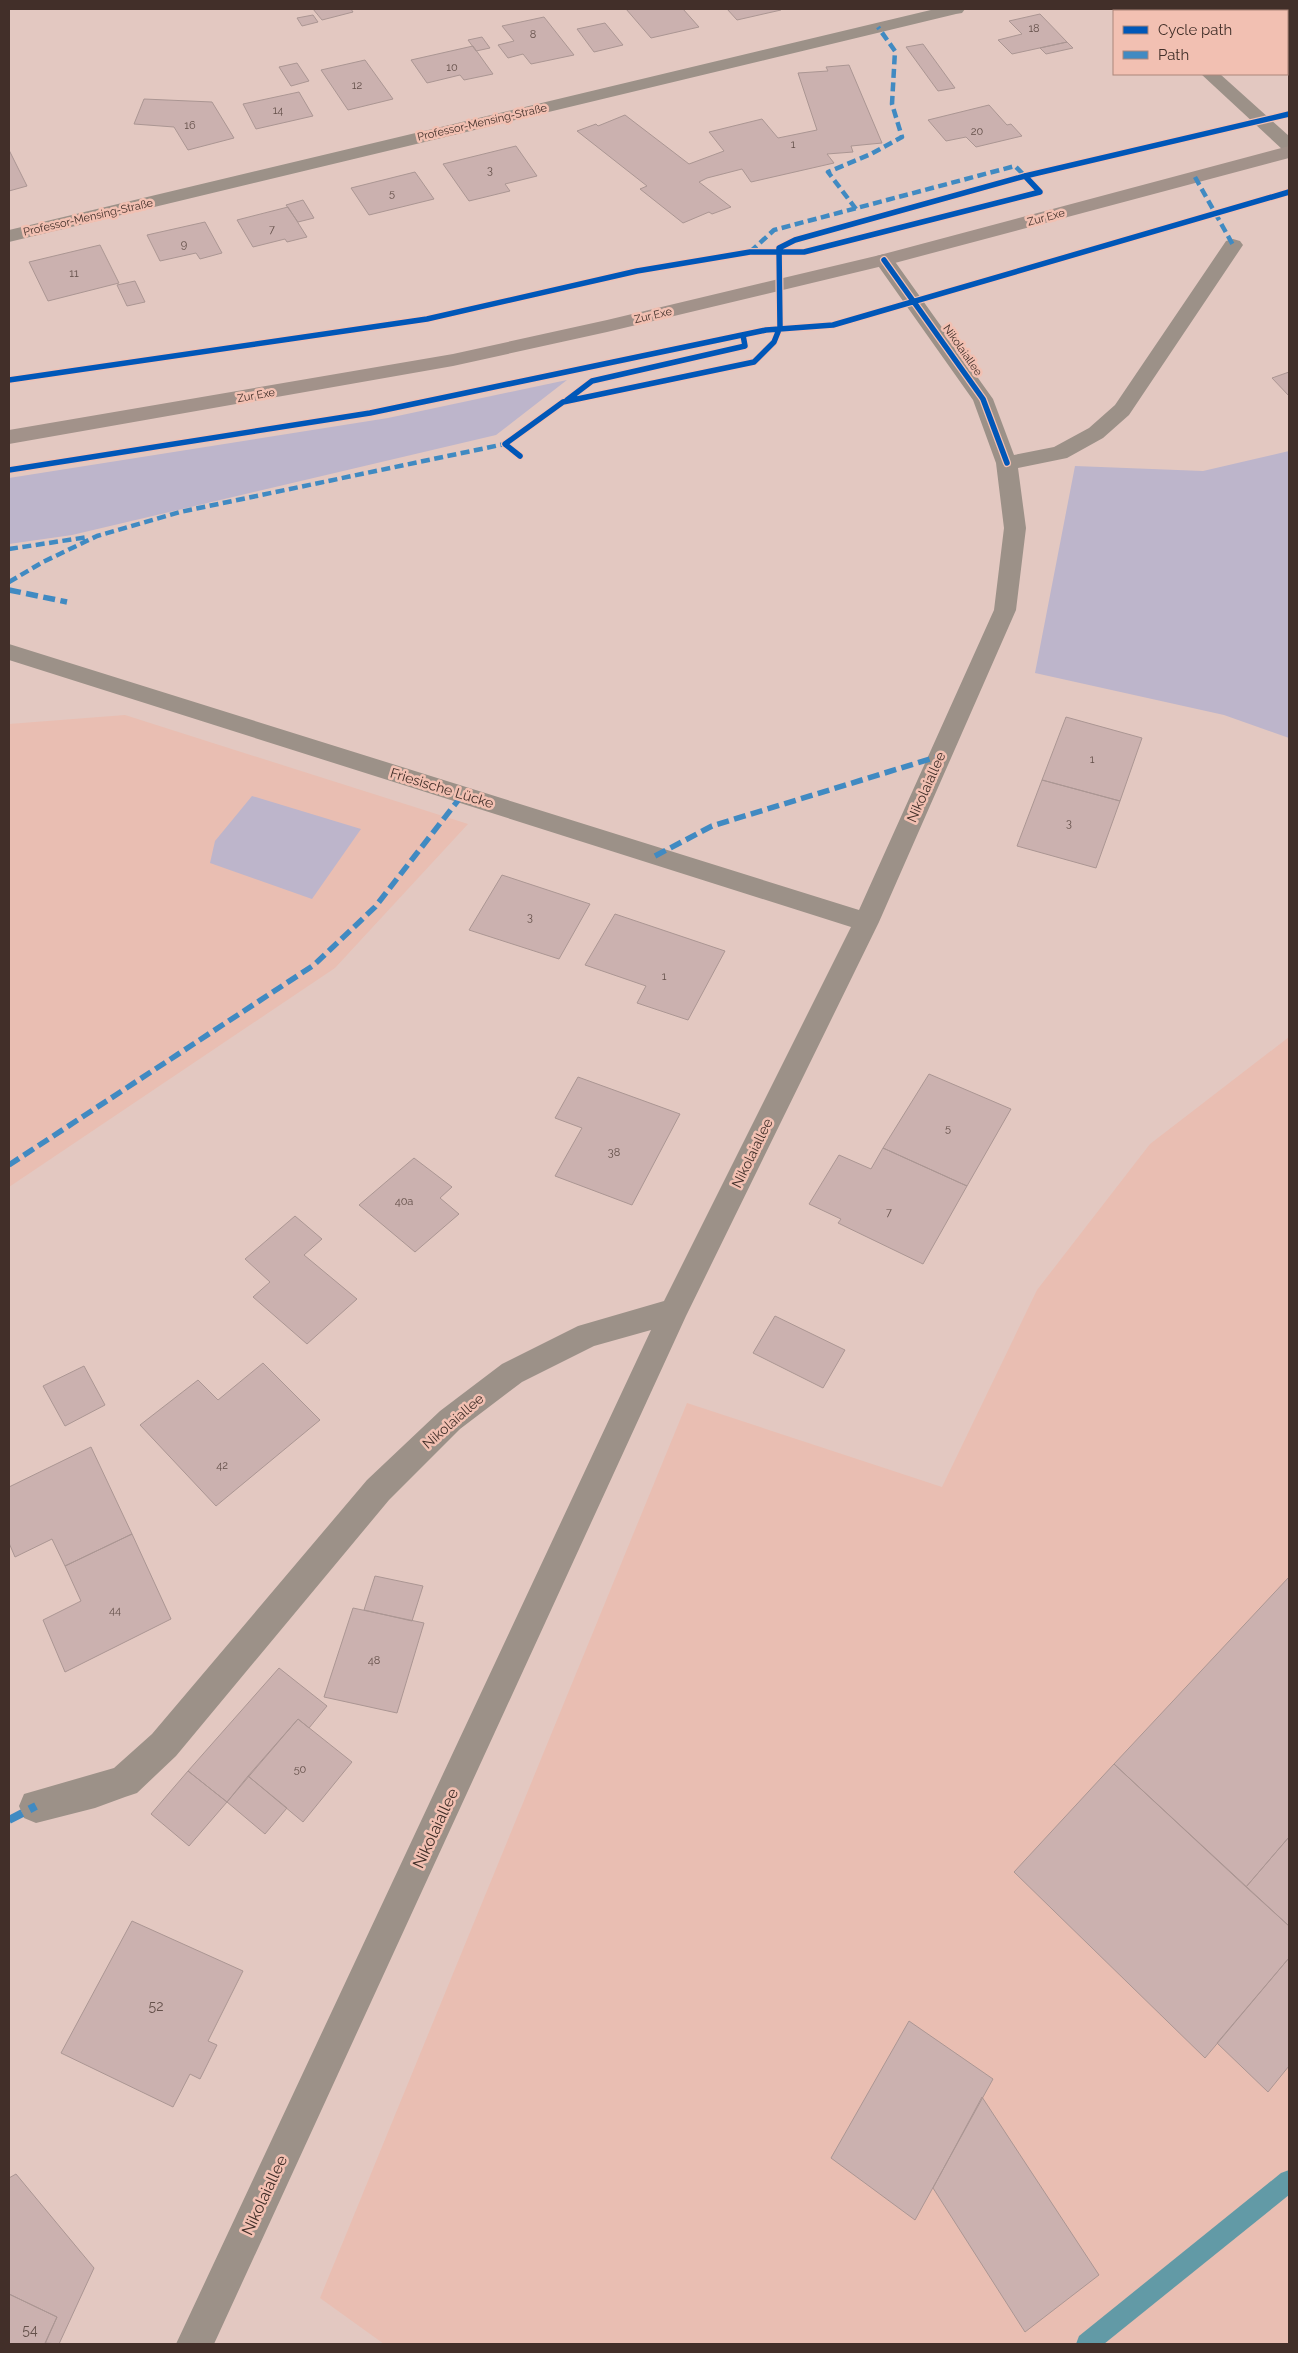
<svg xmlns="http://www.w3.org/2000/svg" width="1298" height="2353" viewBox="0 0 1298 2353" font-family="Raleway,sans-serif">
	<rect width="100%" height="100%" fill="#e3c8c1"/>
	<path fill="#e9beb2" d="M125 715 468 824 335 968 9 1187V724Z
		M1289 1037V2344H384L320 2298 687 1403 942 1487 1037 1290 1150 1144Z"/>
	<path fill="#bdb5cb" d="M567 380 496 435 72 535 9 544V478L388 418Z
		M1289 451V738L1224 715 1035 673 1075 466 1203 471Z
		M252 796 361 829 312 899 210 863 215 841Z"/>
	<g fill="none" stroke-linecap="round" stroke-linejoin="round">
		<path fill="#629aa6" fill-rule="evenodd" d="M1289 2170V2195L1104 2344H1076L1079 2336 1281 2173Z"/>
	</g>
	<path fill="#cbb1af" stroke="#ab9693" d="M313 9H351L353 12 322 20Z
		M626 9H683L699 27 651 38Z
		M727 9H780L781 10 737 20Z
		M1040 14 1067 42 1012 54 998 40 1022 34 1009 21Z
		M313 15 318 22 302 26 297 18Z
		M544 17 574 55 531 64 523 54 508 58 498 45 514 41 502 26Z
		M605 23 623 45 594 52 577 29Z
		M482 37 490 48 476 51 468 40Z
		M1067 42 1073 48 1046 54 1040 48Z
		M923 44 955 88 938 91 906 47Z
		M473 46 493 74 464 80 460 75 427 83 411 60Z
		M365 60 393 99 348 110 321 70Z
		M297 63 309 81 291 86 279 67Z
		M849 65 882 143 851 146 853 152 827 154 834 163 751 182 742 169 707 178 699 182 731 207 712 214 709 212 683 223 640 189 647 186 577 131 596 124 598 126 625 115 689 164 724 151 709 132 762 119 778 138 817 130 798 73 828 71 826 67Z
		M299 92 313 116 256 129 243 104Z
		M144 99 212 102 234 138 188 150 174 127 134 124Z
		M989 105 1007 125 1011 124 1022 136 976 147 966 137 946 141 928 120Z
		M516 146 537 176 505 184 510 191 469 201 443 164Z
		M9 150 27 186 9 191Z
		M415 172 434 199 369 215 351 188Z
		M303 200 314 218 298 222 286 205Z
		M288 207 307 237 287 242 285 239 253 247 237 220Z
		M205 222 222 253 200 259 196 253 160 261 147 235Z
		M100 245 119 283 48 301 29 262Z
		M135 281 145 302 127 306 117 285Z
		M1289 372V396L1272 378Z
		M1066 717 1142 738 1120 801 1042 780Z
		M1042 780 1120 801 1096 868 1017 846Z
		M502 875 590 904 559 959 469 930Z
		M615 914 725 951 688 1020 637 1003 646 986 585 965Z
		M929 1074 1011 1109 967 1186 883 1148Z
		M578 1077 680 1114 632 1205 555 1176 582 1128 555 1118Z
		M883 1148 967 1186 923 1264 838 1223 841 1219 809 1204 839 1155 871 1169Z
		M414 1158 452 1187 440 1198 459 1214 415 1252 359 1205Z
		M295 1216 322 1239 304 1255 357 1299 307 1344 253 1297 270 1282 245 1259Z
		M775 1316 845 1350 823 1388 753 1353Z
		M263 1363 320 1420 216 1506 140 1425 198 1380 218 1400Z
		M84 1366 105 1405 65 1426 43 1386Z
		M91 1447 132 1534 65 1566 52 1539 15 1557 9 1543V1487Z
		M132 1534 171 1619 65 1672 43 1620 81 1601 65 1566Z
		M375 1576 423 1586 412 1621 364 1610Z
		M1289 1577V1837L1246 1887 1114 1764Z
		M353 1608 424 1623 397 1713 324 1697Z
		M279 1668 327 1706 309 1728 298 1719 227 1802 188 1771Z
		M298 1719 352 1762 303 1822 248 1776Z
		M1114 1764 1289 1926V1958L1205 2058 1014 1872Z
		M188 1771 227 1802 189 1846 151 1814Z
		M248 1776 287 1808 265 1834 227 1802Z
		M1289 1837V1926L1246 1887Z
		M132 1921 243 1971 208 2041 217 2045 200 2079 190 2074 173 2107 61 2053Z
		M1289 1958V2066L1268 2092 1217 2043Z
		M909 2021 993 2079 915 2220 831 2158Z
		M982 2097 1099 2275 1025 2332 933 2188Z
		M16 2174 94 2268 59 2344 45 2343 57 2317 9 2294V2178Z
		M9 2294 57 2317 45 2344H9Z"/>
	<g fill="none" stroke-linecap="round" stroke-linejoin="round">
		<path fill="#9c9188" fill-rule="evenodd" d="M935 9H965L962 13 956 14 9 242V230Z
			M1128 9H1146L1148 11H1129Z
			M1201 74H1220L1289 136V151L1283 150Z
			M1233 239 1240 241 1243 245 1129 415 1103 438 1067 458 1018 468 1026 528 1016 610 879 922 686 1316 214 2344H176L651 1330 594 1346 522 1382 460 1429 389 1500 176 1756 137 1793 125 1797 95 1808 36 1823 24 1818 19 1806 24 1794 114 1768 152 1734 367 1480 440 1411 502 1364 578 1326 664 1301 851 927 9 660V644L859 910 994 610 1004 528 996 463 973 400 874 260 877 256 884 254 891 256 993 399 1014 455 1054 447 1089 428 1115 405 1226 241Z"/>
		<path fill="#a2928a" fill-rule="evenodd" d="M1289 146V158L891 264 607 332 453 366 9 444V430L453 354 607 320 880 255Z"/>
		<path stroke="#408ac2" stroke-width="4.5" stroke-dasharray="9 4.5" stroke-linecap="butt" d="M1195 177 1233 245
			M856 209 828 172 871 154 902 137 892 104 895 51 878 27
			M750 252 774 230 1015 166 1027 178
			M9 549 88 537
			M9 582 43 562 97 536 180 512 505 444"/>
		<path stroke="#408ac2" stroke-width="5.5" stroke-dasharray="12 5.5" stroke-linecap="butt" d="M9 590 67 602
			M655 856 712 826 940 756
			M9 1165 314 965 375 907 463 794"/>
		<path stroke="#408ac2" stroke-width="8" stroke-dasharray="15 8" stroke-linecap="butt" d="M9 1820 36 1806"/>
		<defs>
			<path id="cycleway" d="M884 260 983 399 1007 463
				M9 380 427 319 637 271 750 252H804L1040 192 1025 176
				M567 400 592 381 745 346 743 335
				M520 456 505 444 563 402 754 362 774 342 780 327 779 248 795 240 1025 176 1289 114
				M9 470 370 413 766 330 833 325 1289 192"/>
		</defs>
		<use href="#cycleway" stroke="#f2c0b2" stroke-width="8"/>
		<use href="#cycleway" stroke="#0057b8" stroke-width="5.5"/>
	</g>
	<g text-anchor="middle" stroke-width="5" stroke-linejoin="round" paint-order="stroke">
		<g font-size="11" fill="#64504a">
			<text x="1034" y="32">18</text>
			<text x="533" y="38">8</text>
			<text x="452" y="71">10</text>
			<text x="357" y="89">12</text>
			<text x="278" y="114">14</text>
			<text x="190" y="129">16</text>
			<text x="977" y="135">20</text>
			<text x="793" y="148">1</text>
			<text x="490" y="174">3</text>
			<text x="392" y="197">5</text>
			<text x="272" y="233">7</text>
			<text x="184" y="248">9</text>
			<text x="74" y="277">11</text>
			<text x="1092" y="763">1</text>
			<text x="1069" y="827">3</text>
			<text x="530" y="921">3</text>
			<text x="664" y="980">1</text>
			<text x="948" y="1132">5</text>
			<text x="614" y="1156">38</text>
			<text x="404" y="1205">40a</text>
			<text x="889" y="1216">7</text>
			<text x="222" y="1469">42</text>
			<text x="115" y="1614">44</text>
			<text x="374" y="1664">48</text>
			<text x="300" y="1773">50</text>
		</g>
		<g font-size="11" fill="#422f29" stroke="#f2c0b2">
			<text transform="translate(482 122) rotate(-13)" y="4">Professor-Mensing-Straße</text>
			<text transform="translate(88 217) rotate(-13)" y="4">Professor-Mensing-Straße</text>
			<text transform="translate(1046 217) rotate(-15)" y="4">Zur Exe</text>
			<text transform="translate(653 315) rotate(-13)" y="4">Zur Exe</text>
			<text transform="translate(963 350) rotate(55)" y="4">Nikolaiallee</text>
			<text transform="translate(256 395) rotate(-10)" y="4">Zur Exe</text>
		</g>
		<g font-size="14" fill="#422f29" stroke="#f2c0b2">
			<text transform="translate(926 787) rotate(-66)" y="5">Nikolaiallee</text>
			<text transform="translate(442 788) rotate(17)" y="5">Friesische Lücke</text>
			<text transform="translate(752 1153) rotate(-64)" y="5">Nikolaiallee</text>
			<text transform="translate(453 1421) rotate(-41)" y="5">Nikolaiallee</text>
		</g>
		<g font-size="14" fill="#64504a">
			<text x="156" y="2011">52</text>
			<text x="30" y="2335">54</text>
		</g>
		<g font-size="16" fill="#422f29" stroke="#f2c0b2">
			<text transform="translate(435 1828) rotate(-65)" y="6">Nikolaiallee</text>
			<text transform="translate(264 2195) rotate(-65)" y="6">Nikolaiallee</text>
		</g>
	</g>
	<rect width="1298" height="2353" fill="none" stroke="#422f29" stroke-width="20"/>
	<rect x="1113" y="10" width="175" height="65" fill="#f2c0b2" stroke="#ac867b"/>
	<rect x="1123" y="26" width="25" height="8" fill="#0057b8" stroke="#ac867b"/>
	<text x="1158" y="35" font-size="15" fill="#422f29">Cycle path</text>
	<rect x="1123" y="51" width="25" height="8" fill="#408ac2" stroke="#ac867b"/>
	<text x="1158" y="60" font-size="15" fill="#422f29">Path</text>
</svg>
